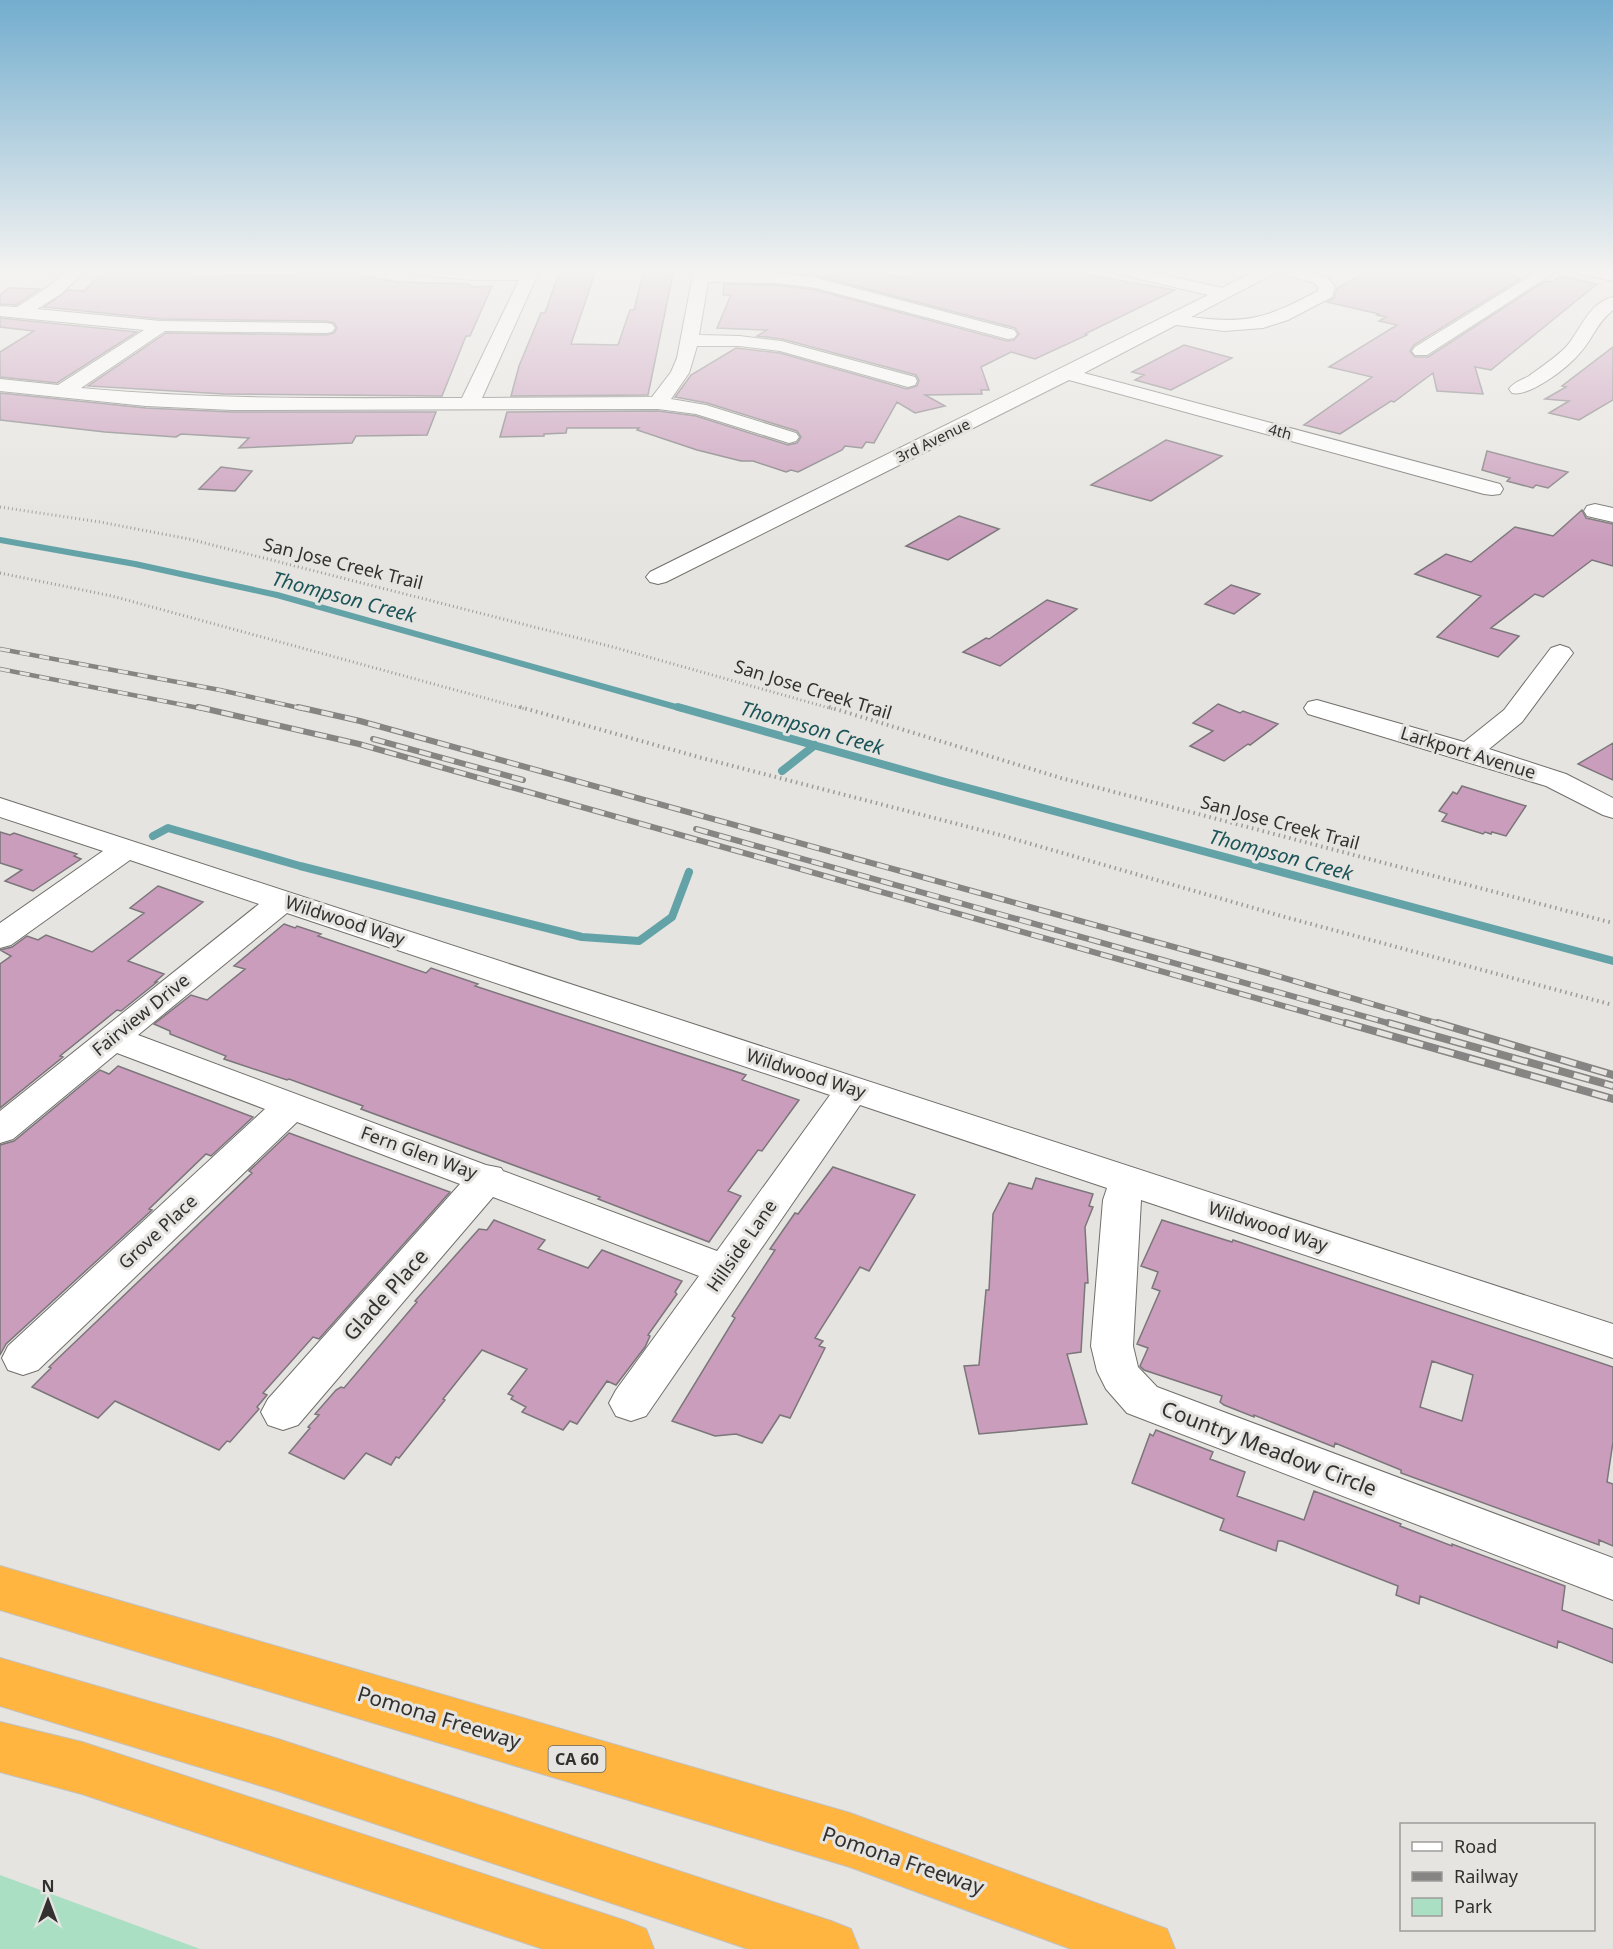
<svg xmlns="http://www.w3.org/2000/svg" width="1613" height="1949" viewBox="0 0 1613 1949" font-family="'Noto Sans',sans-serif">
	<rect width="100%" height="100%" fill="#e6e4e0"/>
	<path fill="#abdfc3" d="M0 1875 200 1949H0Z"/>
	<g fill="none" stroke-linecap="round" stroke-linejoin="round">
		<path stroke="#63a3a8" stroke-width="6" d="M0 540 135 564 277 595 683 709"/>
		<path stroke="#63a3a8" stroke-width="8" d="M678 707 942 781 1613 961
			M782 771 815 745
			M153 836 168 828 300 866 582 937 639 941 672 917 689 872"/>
	</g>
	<path fill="#ca9dbc" stroke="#7a7679" stroke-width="1.5" fill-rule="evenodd" d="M126 269H193L184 275 299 276 306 269H322L398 282 469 284 472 287 492 286 470 336H466L442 396 224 394 88 386 166 333 326 335 334 333 337 328 334 323 326 321 161 319 44 307 68 290 84 291 104 271H123Z
		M644 269H674L648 395 511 396 519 366 541 313H545L560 270H596L571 344 618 345 630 310H634Z
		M726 269H865L902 278 925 269H1054L1175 290 1085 334 1087 335 1035 359 1011 352 981 367 989 390H981L982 394 925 395 945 406 915 413 897 402 874 443 866 442 862 448 845 446 842 450 798 472 791 470 786 472 753 461H741L697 450 637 430 639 428H567L566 433 544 434V436L500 437 507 412 658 411 696 416 788 445 797 443 801 437 797 431 707 403 675 397 691 375 736 348 780 353 907 389 917 386 919 380 916 375 782 339 757 336 767 330 717 328 731 295H723L724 284 777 285 816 290 1007 341 1014 340 1019 334 1015 328 818 276 777 271Z
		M1373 269H1504L1520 279 1414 345 1410 351 1415 357H1428L1545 281 1551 282 1560 276 1597 284 1491 370 1475 367 1483 394 1437 391 1433 373 1394 402 1391 401 1340 434 1304 425 1372 377 1329 367 1397 325 1379 321 1386 317 1377 315 1379 314 1327 302 1334 298 1337 288Z
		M9 288 40 289 16 305 0 304V295Z
		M0 318 137 332 57 383 0 377V352L34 331 0 327Z
		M1184 345 1232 358 1171 390 1135 380 1144 375 1132 372Z
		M1613 347V400L1579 420 1549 413 1569 401 1545 399 1566 387 1562 386Z
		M0 393 146 408 232 412H436L427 435 356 436 352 443 239 448 249 438 181 434 176 437 105 432 0 420Z
		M1166 440 1222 456 1151 501 1091 485Z
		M1487 451 1536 464 1568 472 1548 488 1536 485 1533 488 1507 481 1510 478 1482 470Z
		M221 467 252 471 235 491 199 489Z
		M1582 510 1586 518 1613 524V566L1592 560 1543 597 1535 594 1491 628 1519 636 1498 657 1437 637 1481 596 1415 574 1446 554 1471 562 1515 527 1553 536Z
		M959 516 999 529 948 560 906 546Z
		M1231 585 1260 594 1234 614 1205 604Z
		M1047 600 1077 609 1000 666 963 652 986 638 989 639Z
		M1218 704 1240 713 1243 711 1278 724 1250 745 1248 744 1224 761 1190 746 1213 731 1193 723Z
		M1613 743V780L1578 764Z
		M1462 786 1526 806 1506 836 1492 832 1491 834 1485 832 1483 834 1442 821 1447 814 1439 811 1453 792 1457 794Z
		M0 832 10 835 14 833 77 854 74 856 81 859 33 891 5 881 22 870 0 863Z
		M158 886 203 902 128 961 164 974 155 982H157L121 1011 117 1010 60 1056 63 1057 0 1108V964L11 956 0 950 12 947 27 936 38 940 46 935 92 952 144 913 130 908Z
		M284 924 295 928 297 926 321 934 318 936 426 973 431 968 478 984 475 986 746 1075 742 1080 799 1100 762 1151 758 1150 728 1191 741 1196 709 1242 598 1199 600 1197 361 1109 363 1106 289 1079 287 1080 224 1059 226 1056 170 1034V1031L154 1024 191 995 207 1000 245 969 234 966Z
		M118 1066 253 1117 211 1156 206 1154 149 1209 152 1210 6 1344 0 1355V1145L14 1141 100 1070 109 1074Z
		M289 1133 450 1192 319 1339 313 1337 263 1393 267 1395 257 1407 259 1409 230 1442 227 1441 219 1450 115 1401 98 1418 32 1387 51 1368 49 1367 252 1173 249 1171Z
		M833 1167 915 1195 869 1271 860 1267 815 1338 823 1341 819 1346 825 1348 790 1418 780 1415 762 1443 736 1434 715 1436 672 1421 735 1318 732 1316 775 1250 770 1249 795 1213 798 1214Z
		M1036 1178 1093 1194 1089 1206 1093 1207 1085 1227 1088 1283H1085L1081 1352 1067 1354 1087 1424 979 1434 964 1366 979 1365 986 1290H989L993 1214 1009 1183 1032 1189Z
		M494 1220 545 1240 538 1249 588 1268 602 1250 682 1281 675 1292 677 1294 648 1335 650 1336 645 1347 616 1385 607 1381 577 1424 570 1421 563 1430 522 1412 526 1407 511 1399 513 1396 508 1394 527 1369 482 1350 443 1399 445 1400 399 1458 396 1457 391 1465 366 1453 344 1479 289 1453 310 1428 308 1427 319 1415 315 1414 336 1390 341 1387 344 1388 417 1302 415 1301 479 1229 487 1230Z
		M1162 1220 1232 1242 1233 1240 1613 1367V1442L1607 1482 1613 1484V1546L1599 1540V1545L1401 1473V1470L1335 1443 1334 1447 1254 1415V1417L1224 1405 1220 1402 1222 1396 1144 1370 1140 1366 1148 1348 1137 1344 1160 1291 1152 1288 1158 1272 1141 1266ZM1432 1361 1473 1375 1462 1421 1420 1407Z
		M1156 1430 1213 1452 1210 1459 1245 1472 1237 1496 1304 1520 1314 1491 1401 1524 1400 1526 1452 1546V1544L1565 1586 1562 1610 1613 1629V1663L1558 1641 1557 1648 1420 1596 1419 1604 1396 1595 1398 1586 1282 1541H1278L1276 1551 1220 1530 1224 1519 1132 1483 1150 1434 1153 1436Z"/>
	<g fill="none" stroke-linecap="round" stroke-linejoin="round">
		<defs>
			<path id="minor" d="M69 269H87L61 294 37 309 161 321 326 323 332 324 335 328 332 332 326 333 165 331 81 388C208 400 335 398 462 398L519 280H473L412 274 404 269H540L482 398 652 397 671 372 677 358 694 269H710V272L777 273 817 278 1014 330 1017 334 1014 338 1008 339 816 288 777 283 708 282 699 335 739 336 781 341 915 377 917 381 915 385 908 387 780 351 739 346H697L689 373 671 399 706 405 796 433 799 437 796 441 789 443 696 414 658 409 232 410 146 406 0 391V379L58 385 144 330 0 316V306L17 307 49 286Z
				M1108 269H1138L1222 288 1259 269H1300L1326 277 1335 286 1332 297 1288 320 1263 328 1224 331 1176 325 1084 373 1500 484 1503 489 1500 494 1492 495 1484 494 1069 380 666 582 658 584 650 582 646 577 650 572 1208 295 1110 272ZM1277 272 1314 283 1318 287V291C1268 317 1249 325 1191 317Z
				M1541 269H1560L1427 355H1415L1412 351 1415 347Z
				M1568 269 1613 271V281L1570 272Z
				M1613 297V310C1595 325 1593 339 1579 354 1567 368 1530 397 1512 393L1509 389C1514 382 1522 380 1529 376 1540 368 1556 357 1566 347 1581 330 1588 303 1613 297Z
				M1595 504 1613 508V522L1587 516 1584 511 1587 506Z
				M1560 645 1569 648 1573 653 1522 722 1489 749 1566 774 1613 798V818L1603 815 1546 786 1308 714 1304 708 1308 702 1317 700 1464 742 1504 710 1551 648Z
				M0 798 1613 1324V1358L1141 1200 1133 1346 1138 1367 1157 1387 1613 1558V1600L1127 1413 1106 1389 1097 1371 1091 1346 1103 1200 1107 1188 860 1105 646 1416 631 1421 616 1416 609 1403 616 1390 699 1276 493 1197 298 1425 283 1430 268 1425 261 1412 268 1399 460 1184 297 1122 38 1370 23 1375 8 1370 2 1358 8 1346 265 1109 117 1053 13 1139 0 1143V1111L259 904 130 860 11 945 0 948V923L103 851 0 817ZM287 913 830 1095 717 1251 503 1171 501 1168 486 1165 138 1035Z"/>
			<path id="highway" d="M0 1566 850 1813 1167 1929 1175 1949H1071L850 1867 0 1610Z
				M0 1658 278 1739 831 1921 851 1929 859 1949H748L278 1791 0 1706Z
				M0 1722 82 1742 626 1921 646 1929 654 1949H543L82 1794 0 1772Z"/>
		</defs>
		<use href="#minor" stroke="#706f6b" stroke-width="2"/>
		<use href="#highway" stroke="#c2c1c1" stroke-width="2"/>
		<path stroke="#9e9c99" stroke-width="3" stroke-dasharray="1 3" stroke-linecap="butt" d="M0 507 100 522 189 539 613 647 833 709
			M0 573 112 596 525 709"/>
		<path stroke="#9e9c99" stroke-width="4" stroke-dasharray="1.5 4" stroke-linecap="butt" d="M520 707 702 758 1000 835 1285 917 1613 1005
			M829 707 1061 778 1613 923"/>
		<use href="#minor" fill="#fff" fill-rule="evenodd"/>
		<use href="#highway" fill="#ffb540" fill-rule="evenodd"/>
		<defs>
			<path id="rail-far2" d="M0 649 220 690 304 709
				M0 669 204 709"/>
			<path id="rail-far1" d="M198 707 359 744 1351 1025
				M298 707 360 721 1264 972 1443 1025
				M373 739 523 780
				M696 829 1395 1025"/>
			<path id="rail" d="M1346 1023 1613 1099
				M1389 1023 1613 1086
				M1438 1023 1613 1075"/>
		</defs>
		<use href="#rail-far2" stroke="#878583" stroke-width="4.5"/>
		<use href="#rail-far1" stroke="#878583" stroke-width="6"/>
		<use href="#rail" stroke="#878583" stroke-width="8"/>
		<use href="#rail-far2" stroke="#e6e4e0" stroke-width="3" stroke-dasharray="10" stroke-linecap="butt"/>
		<use href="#rail-far1" stroke="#e6e4e0" stroke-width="4" stroke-dasharray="12" stroke-linecap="butt"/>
		<use href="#rail" stroke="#e6e4e0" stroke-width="5" stroke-dasharray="16" stroke-linecap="butt"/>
	</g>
	<linearGradient id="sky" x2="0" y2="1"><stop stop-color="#73adce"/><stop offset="0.5" stop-color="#f4f3f1"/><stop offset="1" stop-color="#f4f3f1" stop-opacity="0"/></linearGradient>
	<rect width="1613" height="542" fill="url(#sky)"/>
	<g text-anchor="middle" stroke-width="6" stroke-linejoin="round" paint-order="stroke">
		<g font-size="15" fill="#323130" stroke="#e6e4e0">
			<text transform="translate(1280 432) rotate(15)" y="5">4th</text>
			<text transform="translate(933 441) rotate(-26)" y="5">3rd Avenue</text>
		</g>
		<rect fill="#e6e4e0" stroke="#686765" stroke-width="1.5" x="548.5" y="1746" width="57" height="26" rx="4.5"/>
		<g font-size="16" font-weight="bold" fill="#323130">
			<text x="577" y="1765">CA 60</text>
		</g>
		<g font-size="18" fill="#323130" stroke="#e6e4e0">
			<text transform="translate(343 564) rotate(14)" y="6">San Jose Creek Trail</text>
			<text transform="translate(813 690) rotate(17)" y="6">San Jose Creek Trail</text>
			<text transform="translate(1468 753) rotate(17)" y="6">Larkport Avenue</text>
			<text transform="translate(1280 823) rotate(15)" y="6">San Jose Creek Trail</text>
			<text transform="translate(345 921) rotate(18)" y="6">Wildwood Way</text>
			<text transform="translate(141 1015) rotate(-39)" y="6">Fairview Drive</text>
			<text transform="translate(806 1074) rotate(18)" y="6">Wildwood Way</text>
			<text transform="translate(419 1153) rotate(20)" y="6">Fern Glen Way</text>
			<text transform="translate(1268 1227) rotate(18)" y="6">Wildwood Way</text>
			<text transform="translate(158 1232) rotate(-43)" y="6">Grove Place</text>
			<text transform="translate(742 1246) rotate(-55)" y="6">Hillside Lane</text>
		</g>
		<g font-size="20" font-style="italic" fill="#1b5458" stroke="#e6e4e0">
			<text transform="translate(344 597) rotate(15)" y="7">Thompson Creek</text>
			<text transform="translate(812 728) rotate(16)" y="7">Thompson Creek</text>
			<text transform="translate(1281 855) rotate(15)" y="7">Thompson Creek</text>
		</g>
		<g font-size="21" fill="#323130" stroke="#e6e4e0">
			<text transform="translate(386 1295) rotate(-48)" y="7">Glade Place</text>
			<text transform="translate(1269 1449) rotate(21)" y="7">Country Meadow Circle</text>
			<text transform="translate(439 1718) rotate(17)" y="7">Pomona Freeway</text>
			<text transform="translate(903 1861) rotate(19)" y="7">Pomona Freeway</text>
		</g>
	</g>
	<rect x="1400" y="1823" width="195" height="108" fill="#e6e4e0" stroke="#9e9c9a" stroke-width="1.5"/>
	<rect x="1412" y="1842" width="30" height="9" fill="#ffffff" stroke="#9e9c9a" stroke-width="1.5"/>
	<text x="1454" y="1853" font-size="18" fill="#323130">Road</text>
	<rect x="1412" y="1872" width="30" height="9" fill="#878583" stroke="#9e9c9a" stroke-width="1.5"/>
	<text x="1454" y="1883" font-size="18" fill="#323130">Railway</text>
	<rect x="1412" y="1898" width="30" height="18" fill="#abdfc3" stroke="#9e9c9a" stroke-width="1.5"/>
	<text x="1454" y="1913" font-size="18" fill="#323130">Park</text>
	<g transform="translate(48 1901)" stroke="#e6e4e0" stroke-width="4.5" paint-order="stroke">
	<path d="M0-4.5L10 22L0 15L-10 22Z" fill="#323130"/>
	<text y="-9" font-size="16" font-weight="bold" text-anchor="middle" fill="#323130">N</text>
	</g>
</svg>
